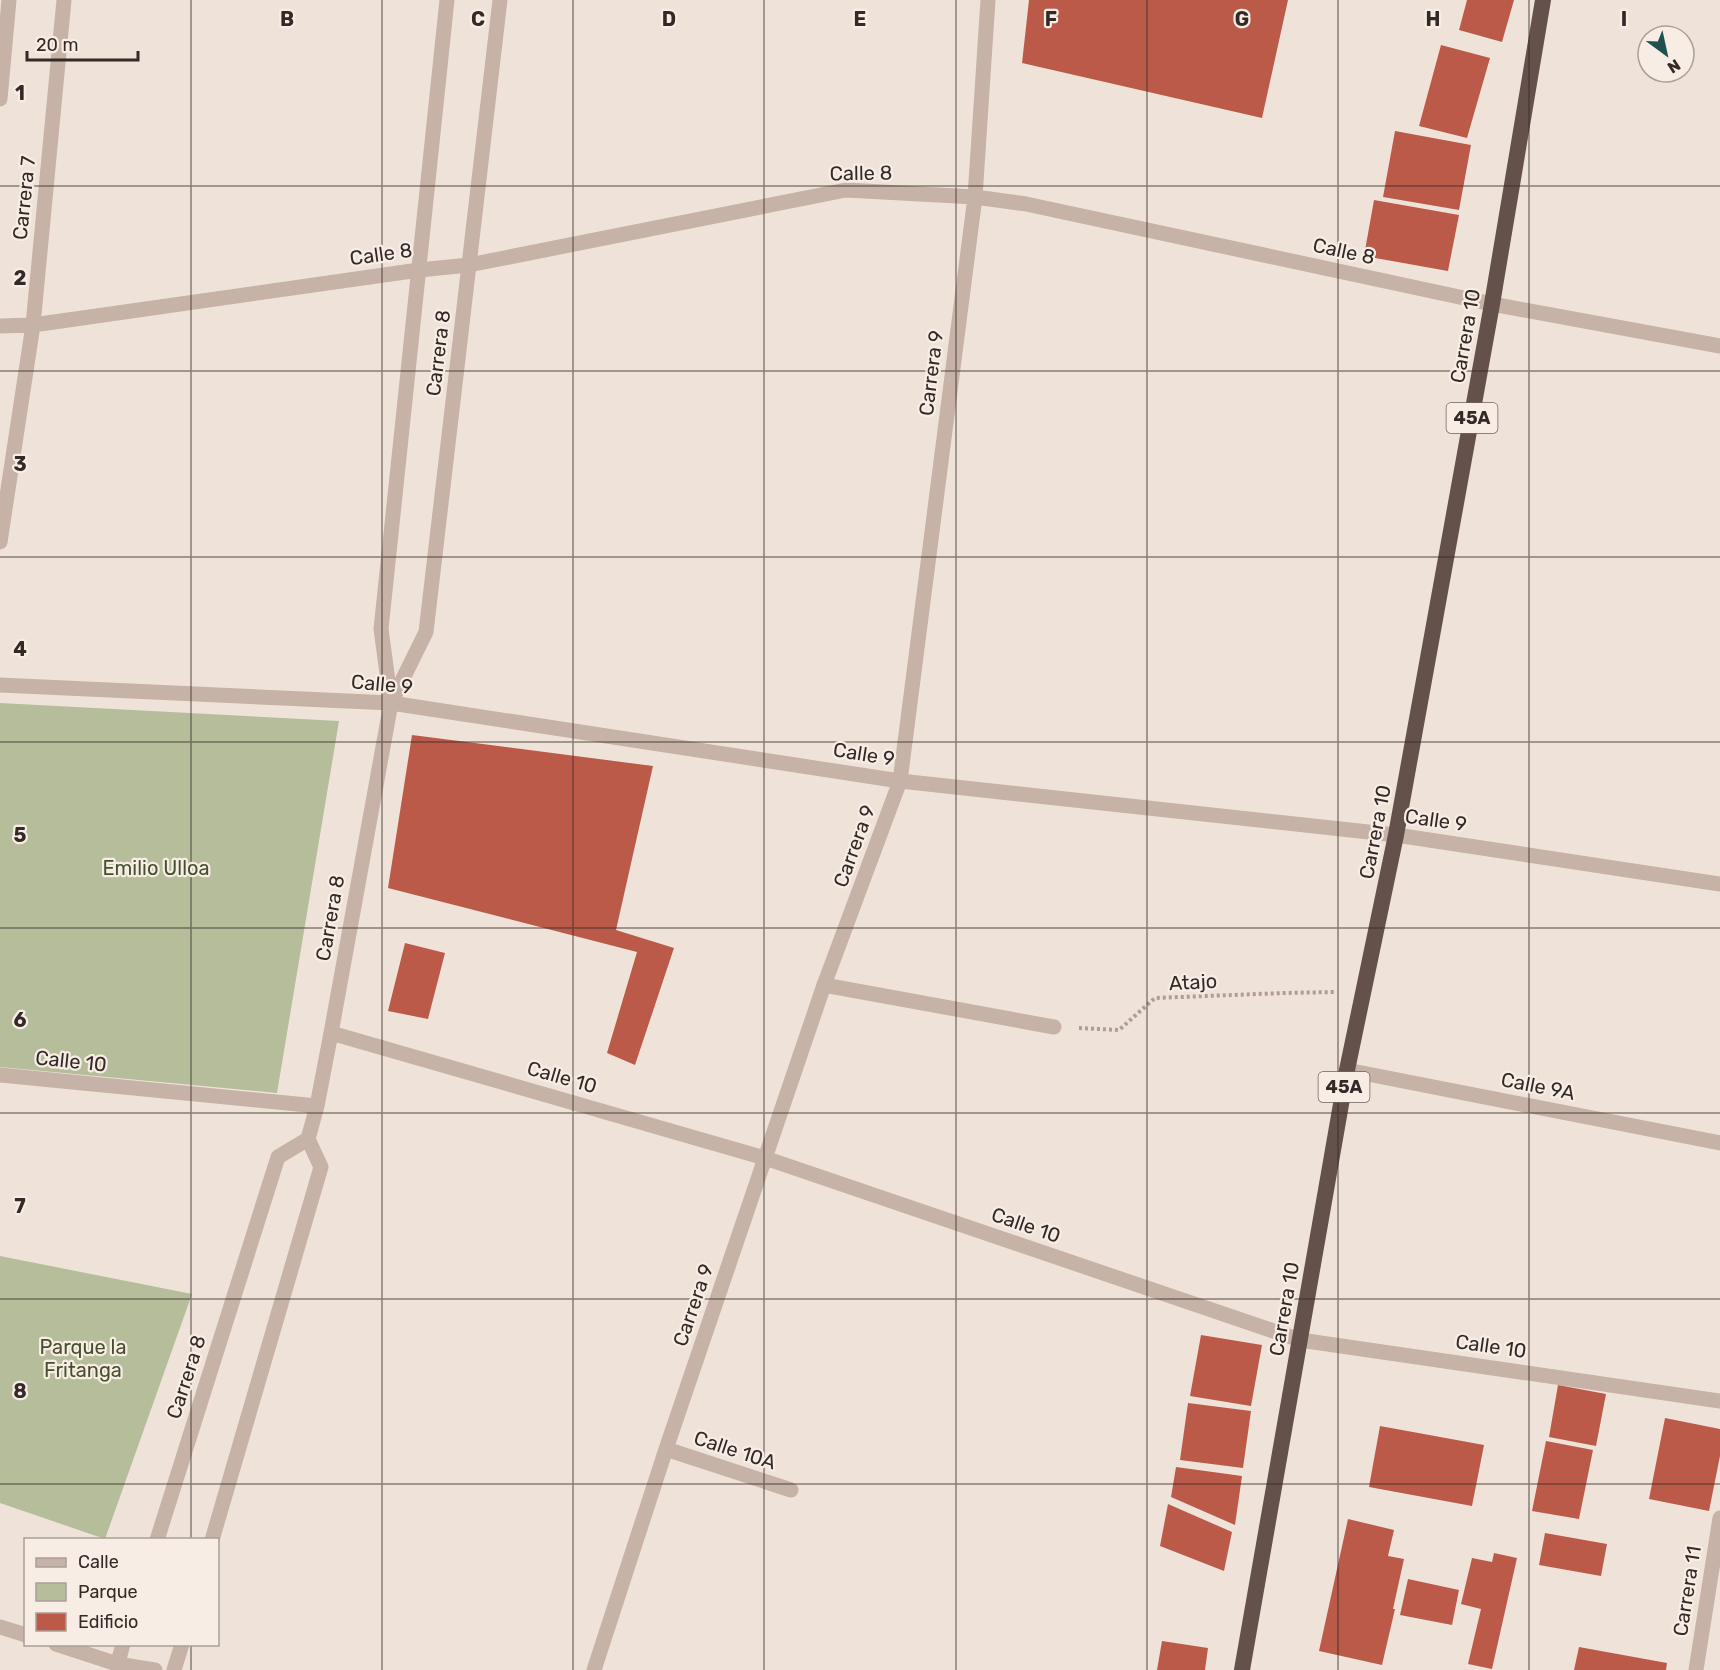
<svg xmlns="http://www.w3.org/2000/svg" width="1720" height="1670" viewBox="0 0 1720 1670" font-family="Rubik,sans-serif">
	<rect width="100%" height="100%" fill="#efe3d9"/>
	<path fill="#b5bd9b" d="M0 703 339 721 277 1093 0 1067Z
		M0 1256 192 1294 105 1539 0 1503Z"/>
	<path fill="#bc5a4a" d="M1029 0H1288L1262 118 1022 63Z
		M1467 0H1514L1502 42 1459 30Z
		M1441 45 1490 58 1467 138 1419 126Z
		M1395 131 1471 145 1459 210 1383 197Z
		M1374 200 1459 215 1448 271 1364 256Z
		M412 735 653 766 616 930 674 948 635 1065 607 1053 637 952 388 888Z
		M405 943 445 953 428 1019 388 1011Z
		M1201 1335 1262 1345 1251 1406 1190 1396Z
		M1558 1385 1606 1394 1596 1446 1549 1437Z
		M1188 1403 1251 1411 1243 1468 1180 1460Z
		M1665 1418 1720 1429V1456L1709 1511 1649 1499Z
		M1380 1426 1484 1445 1472 1506 1369 1487Z
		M1546 1441 1593 1450 1579 1519 1532 1511Z
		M1176 1467 1242 1476 1235 1525 1171 1497Z
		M1168 1504 1232 1532 1224 1571 1160 1546Z
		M1348 1519 1394 1530 1388 1556 1404 1559 1393 1609H1395L1382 1665 1319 1651Z
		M1545 1533 1607 1544 1601 1576 1539 1565Z
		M1494 1553 1517 1558 1492 1669 1468 1664 1481 1609 1461 1604 1472 1558 1492 1562Z
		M1408 1579 1459 1590 1452 1625 1400 1615Z
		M1162 1641 1208 1648 1205 1670H1157Z
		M1579 1647 1667 1663 1666 1670H1574Z"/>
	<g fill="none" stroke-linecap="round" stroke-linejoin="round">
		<path stroke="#b19c91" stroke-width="4" stroke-dasharray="3 3" stroke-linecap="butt" d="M1079 1028 1119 1030 1155 998 1284 993 1335 992"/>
		<path stroke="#c6b2a6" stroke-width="15" d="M824 985 1054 1027"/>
		<path stroke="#c6b2a6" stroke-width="15" d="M0 99 9 0
			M0 326 33 325 419 270 469 265 846 190 975 197 1026 204 1492 304 1720 346
			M0 542 33 325 64 0
			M0 685 391 703 900 781 1396 835 1720 884
			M391 703 381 629 447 0
			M331 1033 765 1158 1300 1340 1720 1401
			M1347 1070 1720 1143
			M0 1075 317 1106
			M666 1449 791 1490
			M157 1540 278 1157 308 1139
			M212 1540 321 1167 308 1139 317 1106 331 1033 391 703 426 632 500 0
			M0 1627 26 1635
			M56 1644 117 1664 155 1670
			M116 1670 123 1644
			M174 1670 182 1644
			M594 1670 666 1449 824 985 900 781 975 197 988 0
			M1696 1670 1720 1518"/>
		<path stroke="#64514c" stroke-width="16" d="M1242 1670 1347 1070 1396 835 1492 304 1543 0"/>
	</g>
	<path fill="none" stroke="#332927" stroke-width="1.5" stroke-opacity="0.55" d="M191 0V1540M382 0V1670M573 0V1670M764 0V1670M956 0V1670M1147 0V1670M1338 0V1670M1529 0V1670M0 186H1720M0 371H1720M0 557H1720M0 742H1720M0 928H1720M0 1113H1720M0 1299H1720M0 1484H1720M191 1644V1670"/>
	<g text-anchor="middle" stroke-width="4.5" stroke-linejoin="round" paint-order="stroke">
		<g fill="#f7ede5" stroke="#6e6460" stroke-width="1.5">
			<rect x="1446.5" y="403" width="51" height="30" rx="4.5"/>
			<rect x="1318.5" y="1072" width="51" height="30" rx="4.5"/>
		</g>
		<g font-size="18" font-weight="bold" fill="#332927">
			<text x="1472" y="424">45A</text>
			<text x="1344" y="1093">45A</text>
		</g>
		<g font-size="20" fill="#332927" stroke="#f7ede5">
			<text transform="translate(861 173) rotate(-1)" y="7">Calle 8</text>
			<text transform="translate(24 198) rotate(-84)" y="7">Carrera 7</text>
			<text transform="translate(1344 251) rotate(12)" y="7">Calle 8</text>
			<text transform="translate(381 254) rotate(-8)" y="7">Calle 8</text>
			<text transform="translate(1465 336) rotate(-80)" y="7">Carrera 10</text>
			<text transform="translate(438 353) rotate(-83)" y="7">Carrera 8</text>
			<text transform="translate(931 373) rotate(-83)" y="7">Carrera 9</text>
			<text transform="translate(382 684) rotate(5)" y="7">Calle 9</text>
			<text transform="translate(864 754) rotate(9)" y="7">Calle 9</text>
			<text transform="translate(1436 820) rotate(8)" y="7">Calle 9</text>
			<text transform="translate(1375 832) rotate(-79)" y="7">Carrera 10</text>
			<text transform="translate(854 846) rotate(-70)" y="7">Carrera 9</text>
			<text transform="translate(330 918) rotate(-80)" y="7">Carrera 8</text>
			<text transform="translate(1193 982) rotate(-3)" y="7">Atajo</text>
			<text transform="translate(71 1061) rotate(6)" y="7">Calle 10</text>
			<text transform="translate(562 1077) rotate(16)" y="7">Calle 10</text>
			<text transform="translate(1538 1086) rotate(11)" y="7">Calle 9A</text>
			<text transform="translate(1026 1225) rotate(19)" y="7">Calle 10</text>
			<text transform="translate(693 1305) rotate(-71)" y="7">Carrera 9</text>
			<text transform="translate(1284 1309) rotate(-80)" y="7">Carrera 10</text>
			<text transform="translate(1491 1346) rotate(8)" y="7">Calle 10</text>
			<text transform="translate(186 1377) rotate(-72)" y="7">Carrera 8</text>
			<text transform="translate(735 1450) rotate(18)" y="7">Calle 10A</text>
			<text transform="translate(1687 1591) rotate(-81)" y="7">Carrera 11</text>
		</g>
		<g font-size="20" fill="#464f2c" stroke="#f7ede5">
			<text x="156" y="875">Emilio Ulloa</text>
			<text x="83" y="1354">Parque la<tspan x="83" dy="23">Fritanga</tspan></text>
		</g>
	</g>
	<g font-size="20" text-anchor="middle" font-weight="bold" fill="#332927" stroke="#f7ede5" stroke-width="4.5" stroke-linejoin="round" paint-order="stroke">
		<text x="287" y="26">B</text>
		<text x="478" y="26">C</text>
		<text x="669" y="26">D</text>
		<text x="860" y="26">E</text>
		<text x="1051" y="26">F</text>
		<text x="1242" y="26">G</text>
		<text x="1433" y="26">H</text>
		<text x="1624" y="26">I</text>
		<text x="20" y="100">1</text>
		<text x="20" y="285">2</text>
		<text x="20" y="471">3</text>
		<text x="20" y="656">4</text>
		<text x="20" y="842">5</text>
		<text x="20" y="1027">6</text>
		<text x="20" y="1213">7</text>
		<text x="20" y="1398">8</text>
	</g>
	<rect x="24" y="1538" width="195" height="108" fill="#f7ede5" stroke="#a99f99" stroke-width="1.5"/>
	<rect x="36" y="1558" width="30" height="9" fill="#c6b2a6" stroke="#a99f99" stroke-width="1.5"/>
	<text x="78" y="1568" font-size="18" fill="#332927">Calle</text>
	<rect x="36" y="1583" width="30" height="18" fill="#b5bd9b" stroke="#a99f99" stroke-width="1.5"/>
	<text x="78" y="1598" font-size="18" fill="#332927">Parque</text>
	<rect x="36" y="1613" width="30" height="18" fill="#bc5a4a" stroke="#a99f99" stroke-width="1.5"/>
	<text x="78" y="1628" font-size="18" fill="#332927">Edificio</text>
	<g transform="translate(1666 54) rotate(147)"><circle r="28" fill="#f7ede5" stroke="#a99f99" stroke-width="1.5"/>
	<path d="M0-4.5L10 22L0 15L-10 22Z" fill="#20514f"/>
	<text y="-9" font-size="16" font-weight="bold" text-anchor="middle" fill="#332927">N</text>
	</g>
	<path d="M27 51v9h111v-9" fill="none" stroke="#332927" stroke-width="3"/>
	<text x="36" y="51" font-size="18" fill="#332927" stroke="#f7ede5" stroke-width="4.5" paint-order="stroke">20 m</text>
</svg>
